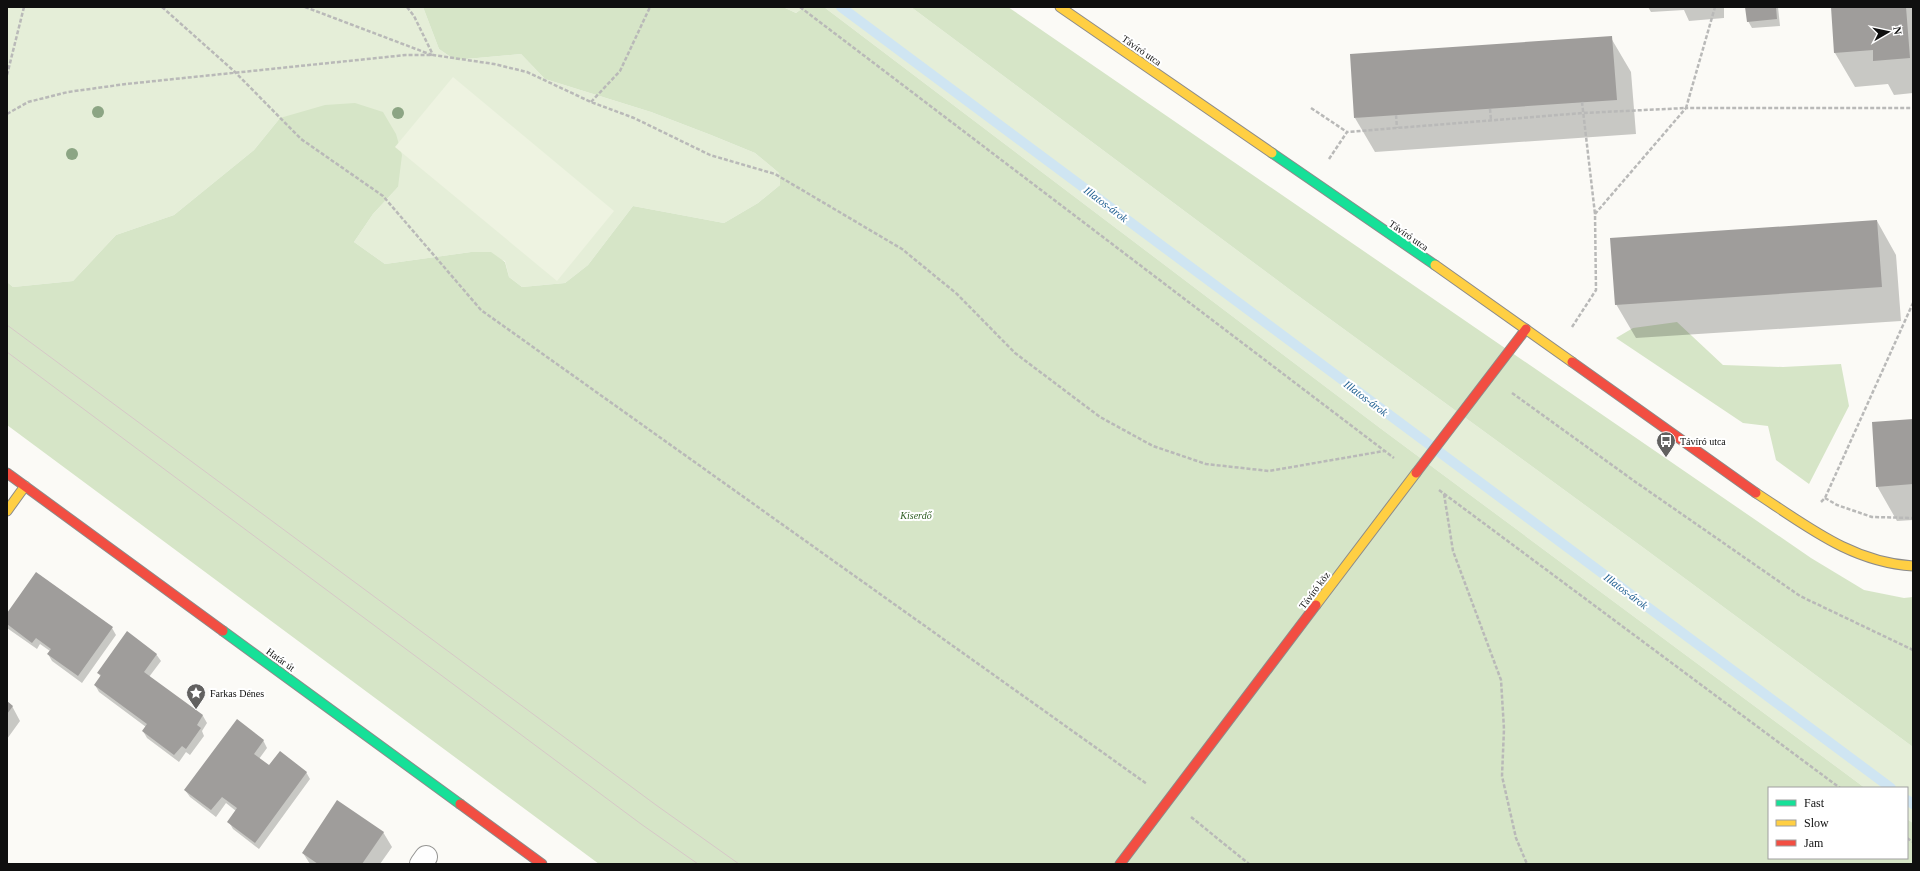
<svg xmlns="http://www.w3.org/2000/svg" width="1920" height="871" viewBox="0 0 1920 871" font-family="Georgia,serif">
	<rect width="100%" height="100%" fill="#fbfaf6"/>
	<path fill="#e5eed8" d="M7 7H423L439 49 455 60 521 54 545 79 651 112 711 135 755 153 779 173 780 185 758 203 724 223 633 206 588 265 565 283 522 287 509 277 505 261 471 252 385 264 354 242 373 214 398 187 280 118 254 150 174 215 116 235 73 281 13 287 7 282Z
		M783 7H804L796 13Z
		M824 7H911L1293 292 1641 546 1913 747V823L1907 819V788H1865L1380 428Z"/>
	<path fill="#d6e5c7" d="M423 7H783L796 13 804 7H824L1380 428 1865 788H1769V858H1907V819L1913 823V864H599L7 425V282L13 287 73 281 116 235 174 215 254 150 280 118 325 105 355 103 383 112 396 134 402 155 398 187 373 214 354 242 385 264 471 252H491L505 262 509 277 522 287 565 283 588 265 633 206 724 223 758 203 780 185 779 173 755 153 711 135 651 112 545 79 521 54 455 60 439 49Z
		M911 7H1008L1811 558 1864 590 1904 598 1913 597V747L1641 546 1293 292Z
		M1677 322 1723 365 1783 367 1841 364 1849 406 1809 484 1776 460 1768 426 1743 423 1616 338 1633 328Z"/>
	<path fill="#eef3e1" d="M453 77 614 211 557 281 395 147Z"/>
	<path fill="#0003" d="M1648 7H1724V18L1689 21 1684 10 1651 12Z
		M1746 7H1778L1780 26 1752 28 1748 21Z
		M1832 7H1913V93L1894 95 1888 84 1855 87 1835 53Z
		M1611 38 1631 72 1636 134 1375 152 1355 118Z
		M1877 221 1896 255 1901 321 1636 338 1616 304Z
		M1913 420V520L1897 521 1877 486Z
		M7 615 112 628 116 635 82 683 52 661 48 654 50 651 40 644 37 649 7 628Z
		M156 654 161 661 149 677 203 716 207 723 202 731 204 736 190 755 186 752 179 762 147 738 143 731 146 727 99 692 95 685 101 677 98 673Z
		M7 702 12 706 20 721 7 739Z
		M263 740 267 748 259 759 270 766 306 772 310 779 259 849 233 829 229 822 236 811 226 803 216 817 190 797 185 790Z
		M383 832 392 847 380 864H310L303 853Z"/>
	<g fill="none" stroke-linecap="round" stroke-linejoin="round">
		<path stroke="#cfe5f2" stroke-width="10" d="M841 7 1891 788
			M1907 800 1913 804"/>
	</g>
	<path fill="#9f9d9b" d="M1745 7H1776L1777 19 1747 22Z
		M1831 7H1906L1910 58 1873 61V50L1834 53Z
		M1612 36 1617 100 1354 118 1350 54Z
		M1877 220 1882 287 1615 305 1610 238Z
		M1913 419V484L1876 487 1872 422Z
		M36 572 113 627 78 676 47 654 51 649 36 638 32 643 7 624V613Z
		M127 631 157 654 144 672 203 715 197 725 201 728 186 749 182 746 174 755 142 731 147 724 94 685 101 675 97 673Z
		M7 701 13 706 7 714Z
		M237 719 264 740 254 754 269 765 280 751 307 772 255 843 227 822 237 808 222 797 211 810 184 790Z
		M337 800 384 832 362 864H318L302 853Z"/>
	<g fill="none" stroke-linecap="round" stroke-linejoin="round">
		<defs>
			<path id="street" d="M421 864 426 857"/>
			<path id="fast" d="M1272 153 1435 265
				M223 631 460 804"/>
			<path id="slow" d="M1060 7 1272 153
				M1435 265 1572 362
				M1756 493C1807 526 1851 562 1913 566
				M7 511 25 486
				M1316 605 1416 473"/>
			<path id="jam" d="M1572 362 1756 493
				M7 473 223 631
				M1416 473 1526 329
				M460 804 542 864
				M1120 864 1316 605"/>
		</defs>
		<use href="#street" stroke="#959593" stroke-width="24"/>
		<use href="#fast" stroke="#8c8b8a" stroke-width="11"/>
		<use href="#slow" stroke="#8c8b8a" stroke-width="11"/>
		<use href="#jam" stroke="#8c8b8a" stroke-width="11"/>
		<path stroke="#b9b9b8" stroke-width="2.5" stroke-dasharray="4 2" stroke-linecap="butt" d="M162 7 235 72 301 139 383 196 481 310 1147 784
			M305 7 432 55
			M407 7 414 16 433 55 494 64 527 72 591 102 634 118 710 155 775 174 902 249 957 294 1015 353 1100 417 1153 446 1206 464 1269 471 1384 451
			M800 7 1394 458
			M7 75 24 7
			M591 102 620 71 650 7
			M1582 102 1595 214
			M1311 108 1347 132
			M1490 109 1491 120
			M7 114 28 102 68 92 126 84 406 55H433
			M1396 115 1397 128
			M1329 159 1347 132 1583 113 1686 108 1715 7
			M1572 327 1596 290 1595 214 1686 108H1913
			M1512 393 1637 483 1800 596 1913 650
			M1439 490 1840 788
			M1444 494 1453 551 1501 680 1504 729 1502 776 1516 838 1527 864
			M1825 498 1837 505 1872 517 1913 518
			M1821 502 1825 498 1913 303
			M1191 817 1249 864
			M1907 838 1913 842"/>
		<use href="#street" stroke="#fefefe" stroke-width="22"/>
		<use href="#fast" stroke="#16e098" stroke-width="9"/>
		<use href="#slow" stroke="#ffcf43" stroke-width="9"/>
		<use href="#jam" stroke="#f24e42" stroke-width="9"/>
		<path stroke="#d6c8c7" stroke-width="1" d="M7 325 656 805 739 864
			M7 352 641 824 698 864"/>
	</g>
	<g fill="#8ca584">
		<circle cx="98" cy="112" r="6"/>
		<circle cx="398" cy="113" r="6"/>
		<circle cx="72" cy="154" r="6"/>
	</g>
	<defs>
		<symbol id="bus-pin" viewBox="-11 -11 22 30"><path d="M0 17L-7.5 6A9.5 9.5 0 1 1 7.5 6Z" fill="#626160" stroke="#fff"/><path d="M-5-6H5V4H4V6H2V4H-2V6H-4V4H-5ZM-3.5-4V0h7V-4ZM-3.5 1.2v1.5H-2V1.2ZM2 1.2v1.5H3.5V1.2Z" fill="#fff"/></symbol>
		<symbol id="sight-pin" viewBox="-11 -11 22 30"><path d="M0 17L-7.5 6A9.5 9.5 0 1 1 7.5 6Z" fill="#626160" stroke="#fff"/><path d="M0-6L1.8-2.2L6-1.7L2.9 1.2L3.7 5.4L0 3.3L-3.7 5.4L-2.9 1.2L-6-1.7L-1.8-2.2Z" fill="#fff"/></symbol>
	</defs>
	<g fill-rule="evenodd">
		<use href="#bus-pin" x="1655" y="430" width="22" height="30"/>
		<use href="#sight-pin" x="185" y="682" width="22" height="30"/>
	</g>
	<g text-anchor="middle" stroke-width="4" stroke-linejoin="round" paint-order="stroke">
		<g font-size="10" fill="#0f0f0f" stroke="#fff">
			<text transform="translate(1142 50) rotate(35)" y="4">Távíró utca</text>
			<text transform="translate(1409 235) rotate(35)" y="4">Távíró utca</text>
			<text transform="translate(1314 590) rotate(-53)" y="4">Távíró köz</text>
			<text transform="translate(281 659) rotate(36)" y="4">Határ út</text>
		</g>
		<g font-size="10" fill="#0f0f0f" stroke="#fff" text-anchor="start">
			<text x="1680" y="445">Távíró utca</text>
			<text x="210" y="697">Farkas Dénes</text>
		</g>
		<g font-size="10" font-style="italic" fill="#326026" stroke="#fff">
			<text x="916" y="519">Kiserdő</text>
		</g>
		<g font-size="11" font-style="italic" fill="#256394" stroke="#fff">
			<text transform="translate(1106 204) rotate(37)" y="4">Illatos-árok</text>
			<text transform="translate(1366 398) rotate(37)" y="4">Illatos-árok</text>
			<text transform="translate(1626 591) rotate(37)" y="4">Illatos-árok</text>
		</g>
	</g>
	<rect width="1920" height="871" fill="none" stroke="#0f0f0f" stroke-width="16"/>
	<rect x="1768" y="787" width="140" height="72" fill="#ffffff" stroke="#9f9f9f"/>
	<rect x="1776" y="800" width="20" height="6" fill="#16e098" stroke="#9f9f9f"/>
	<text x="1804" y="807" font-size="12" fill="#0f0f0f">Fast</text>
	<rect x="1776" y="820" width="20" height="6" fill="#ffcf43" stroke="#9f9f9f"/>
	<text x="1804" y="827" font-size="12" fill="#0f0f0f">Slow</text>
	<rect x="1776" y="840" width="20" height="6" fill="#f24e42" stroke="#9f9f9f"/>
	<text x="1804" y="847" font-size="12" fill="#0f0f0f">Jam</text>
	<g transform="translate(1888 32) rotate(81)" stroke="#ffffff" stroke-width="3" paint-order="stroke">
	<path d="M0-3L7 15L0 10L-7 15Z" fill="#0f0f0f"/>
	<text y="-6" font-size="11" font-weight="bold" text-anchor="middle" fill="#0f0f0f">N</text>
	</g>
</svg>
